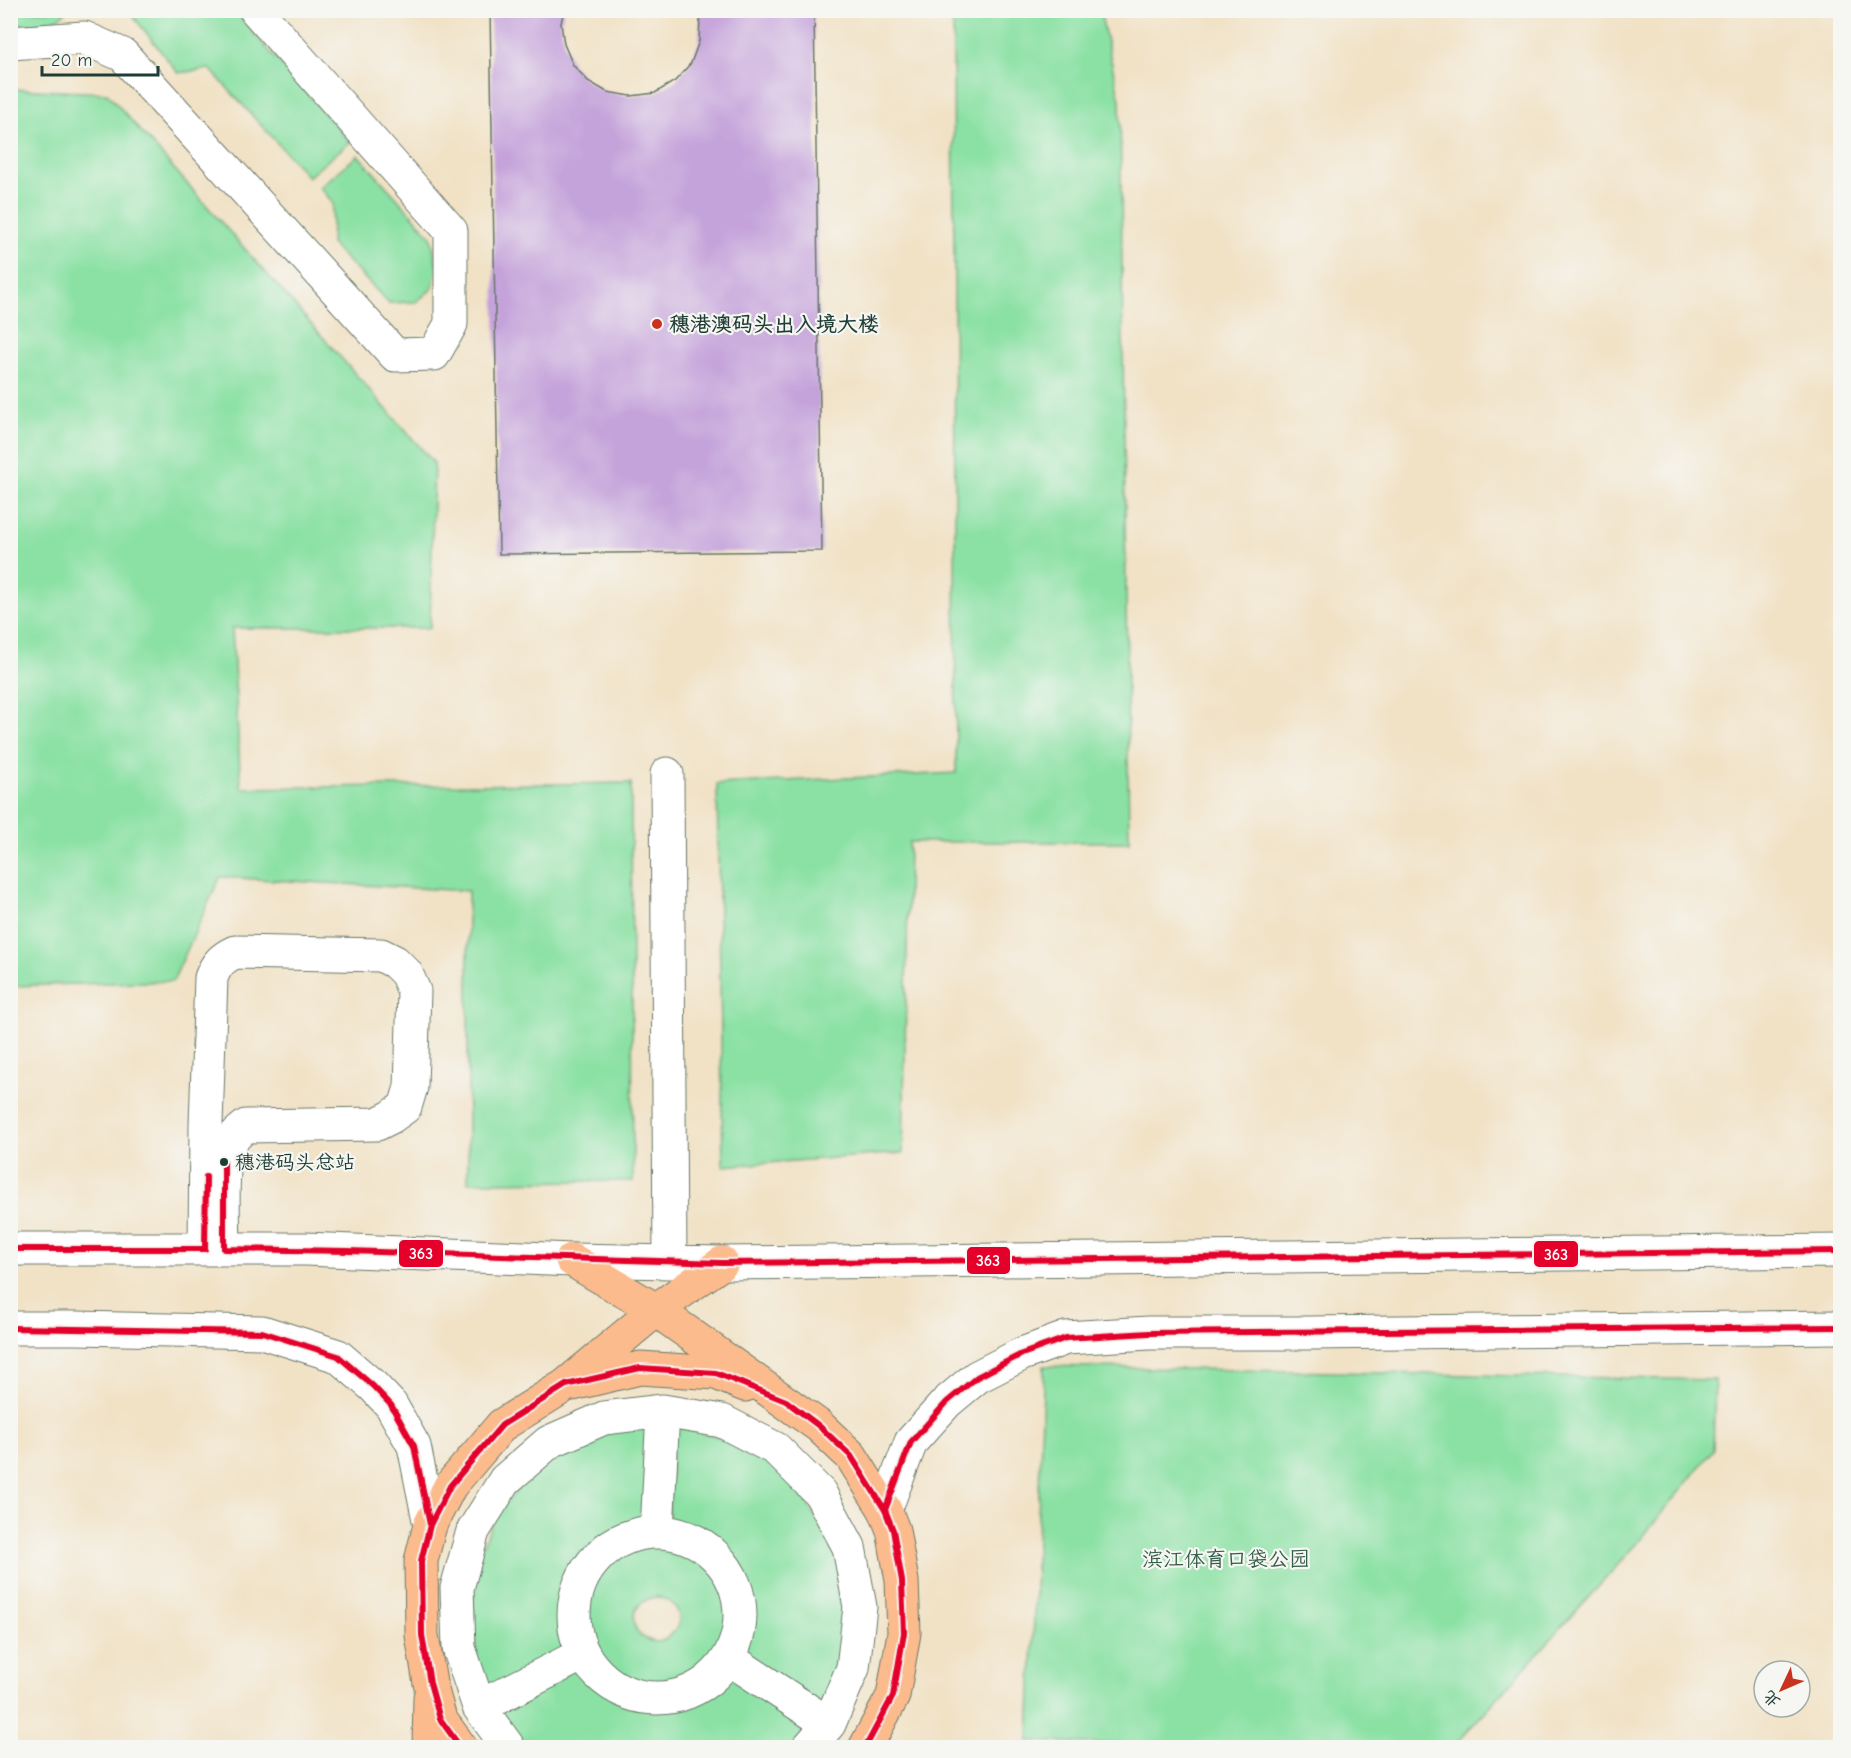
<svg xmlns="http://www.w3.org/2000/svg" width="1851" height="1758" viewBox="0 0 1851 1758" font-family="'Comic Neue','LXGW WenKai TC',sans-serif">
	<rect width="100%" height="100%" fill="#f6f6f2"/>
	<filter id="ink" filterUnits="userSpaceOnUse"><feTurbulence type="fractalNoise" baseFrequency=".0167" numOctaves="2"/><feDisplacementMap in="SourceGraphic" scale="12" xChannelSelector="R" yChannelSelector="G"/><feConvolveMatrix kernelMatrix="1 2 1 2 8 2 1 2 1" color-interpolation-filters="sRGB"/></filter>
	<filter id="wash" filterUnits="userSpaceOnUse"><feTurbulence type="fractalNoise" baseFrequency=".008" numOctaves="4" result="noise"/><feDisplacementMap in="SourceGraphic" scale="24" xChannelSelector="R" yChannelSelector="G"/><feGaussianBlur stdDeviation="1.35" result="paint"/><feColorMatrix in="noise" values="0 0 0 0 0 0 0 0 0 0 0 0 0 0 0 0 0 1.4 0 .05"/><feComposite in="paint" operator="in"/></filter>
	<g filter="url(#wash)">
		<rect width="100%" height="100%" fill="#f1e2c6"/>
		<path fill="#8be1a4" stroke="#558f6c" stroke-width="1.5" fill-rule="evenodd" d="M10 11H67C50 27 32 27 11 23Z
			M135 11H234L350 142 308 177 210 69 178 73 133 16Z
			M953 11H1100L1120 100 1129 842H909L903 1153 723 1166 717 784 956 773Z
			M11 89 107 93 434 463 430 628H232L241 788 631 783 633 1181 468 1182V891L220 877 173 981 11 986Z
			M358 155 431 236 437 266 433 288 416 302 389 303 331 244 333 203 320 187Z
			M1044 1366 1715 1380 1713 1450 1636 1545 1453 1747 1210 1748 1029 1741Z
			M655 1424 649 1523C640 1525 630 1526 622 1530 584 1545 560 1588 566 1628 568 1635 571 1643 573 1650L486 1694 476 1672 472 1575 495 1515 538 1466 595 1434Z
			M673 1425 738 1442 772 1463 801 1491 840 1562 847 1602 846 1642 825 1707 741 1653C760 1587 735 1540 668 1524Z
			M650 1543C657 1544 665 1544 673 1545 705 1550 731 1585 731 1618 731 1623 729 1630 728 1636 725 1653 709 1674 693 1681 673 1690 652 1693 631 1686 582 1668 571 1601 605 1565 617 1552 634 1548 650 1543ZM657 1597C686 1602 686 1632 659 1642 627 1641 624 1601 657 1597Z
			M581 1665C625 1719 682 1720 731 1670L813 1724 794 1747 524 1748 497 1714Z"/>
		<g id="blocks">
			<path fill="#c4a2da" d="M490 10H564L561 23 564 44 573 65 588 81 607 92 631 96 655 93 675 81 691 63 699 41 700 17 698 10H814L822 551 499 554Z"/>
		</g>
	</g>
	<g filter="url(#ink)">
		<use href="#blocks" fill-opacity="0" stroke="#687767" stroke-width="1.5"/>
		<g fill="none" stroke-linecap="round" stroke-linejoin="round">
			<defs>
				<path id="minor" d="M10 43 84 38 123 55 395 355 434 354 451 324V231L256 10
					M667 774 670 1262
					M10 1249H305L572 1260 722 1263 1840 1251
					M205 1249 206 1125 211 978C216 964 222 958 235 952L381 955 395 962 406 973 414 991 411 1087 405 1107 391 1117 377 1124 246 1126C239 1132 231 1138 228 1147 220 1169 224 1223 224 1249
					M10 1328H76L262 1332 338 1356 373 1386 391 1405 414 1446 430 1525
					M885 1510 911 1442 947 1402 977 1377 1022 1354 1066 1338 1149 1333H1310L1840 1327
					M657 1532 663 1411
					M574 1615a83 83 0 1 1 166 0a83 83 0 1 1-166 0Z
					M728 1658 829 1724
					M479 1707 583 1654
					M509 1748 479 1707 459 1648 457 1588 473 1531 505 1480 549 1442 604 1418 663 1411 722 1421 776 1449 820 1493 849 1547 860 1607 853 1668 829 1724 808 1748"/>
				<path id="major" d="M572 1260 656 1310 819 1426 851 1456 885 1510 893 1530 902 1581 904 1633 893 1696 865 1748
					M573 1384 640 1368 716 1373 745 1385
					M429 1748 430 1697
					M461 1748 440 1719 430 1683 422 1635 421 1561 430 1525 450 1486 502 1425 566 1385 656 1310 722 1263"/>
			</defs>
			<use href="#minor" stroke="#687767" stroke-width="35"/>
			<use href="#major" stroke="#687767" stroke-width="35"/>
			<use href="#minor" stroke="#fff" stroke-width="33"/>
			<use href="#major" stroke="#fbbb8d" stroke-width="33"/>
			<defs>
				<path id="bus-1" d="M224 1162V1249L348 1251 722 1263 1840 1251
					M10 1249H205L206 1177
					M10 1328 262 1332 338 1356 373 1386 391 1405 414 1446 430 1525
					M885 1510 911 1442 947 1402 977 1377 1022 1354 1066 1338 1149 1333 1840 1327
					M461 1748 440 1719 430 1683 422 1635 421 1561 430 1525 450 1486 502 1425 566 1385 640 1368 716 1373 786 1401 819 1426 851 1456 885 1510 893 1530 902 1581 904 1633 893 1696 865 1748"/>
			</defs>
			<use href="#bus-1" stroke="#f6f6f2" stroke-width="10"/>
			<use href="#bus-1" stroke="#e4002b" stroke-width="6"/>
		</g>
	</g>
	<circle fill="#c8321e" stroke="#f6f6f2" stroke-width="2" cx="657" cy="324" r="6"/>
	<circle fill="#1f3d34" stroke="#f6f6f2" stroke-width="2" cx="224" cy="1162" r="5"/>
	<g text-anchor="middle" stroke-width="4.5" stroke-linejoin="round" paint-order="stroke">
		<g font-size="20" fill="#1f3d34" stroke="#f6f6f2" text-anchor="start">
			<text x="235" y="1169">穗港码头总站</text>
		</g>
		<g font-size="21" font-weight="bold" fill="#1f3d34" stroke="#f6f6f2" text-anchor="start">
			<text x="669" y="331">穗港澳码头出入境大楼</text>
		</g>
		<g font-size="21" fill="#355e4a" stroke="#f6f6f2">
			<text x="1226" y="1566">滨江体育口袋公园</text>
		</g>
	</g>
	<g stroke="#f6f6f2" stroke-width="2">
		<rect x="398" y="1239" width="46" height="29" rx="6" fill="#e4002b"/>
		<rect x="1533" y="1240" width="46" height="28" rx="6" fill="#e4002b"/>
		<rect x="966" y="1246" width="45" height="29" rx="6" fill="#e4002b"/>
	</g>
	<g font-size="16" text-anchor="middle" font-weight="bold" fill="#fff">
		<text x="421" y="1259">363</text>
		<text x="1556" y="1260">363</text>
		<text x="988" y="1266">363</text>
	</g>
	<rect width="1851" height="1758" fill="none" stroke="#f6f6f2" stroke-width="36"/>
	<g transform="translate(1782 1689) rotate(226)"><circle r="28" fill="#f6f6f2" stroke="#a0aca6" stroke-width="1.5"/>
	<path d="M0-4.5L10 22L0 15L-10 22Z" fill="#c8321e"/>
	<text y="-9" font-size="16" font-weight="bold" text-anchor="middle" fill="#1f3d34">北</text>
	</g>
	<path d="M42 66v9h116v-9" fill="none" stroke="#1f3d34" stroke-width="3"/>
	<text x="51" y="66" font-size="18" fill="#1f3d34" stroke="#f6f6f2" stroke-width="4.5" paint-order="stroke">20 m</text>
</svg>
